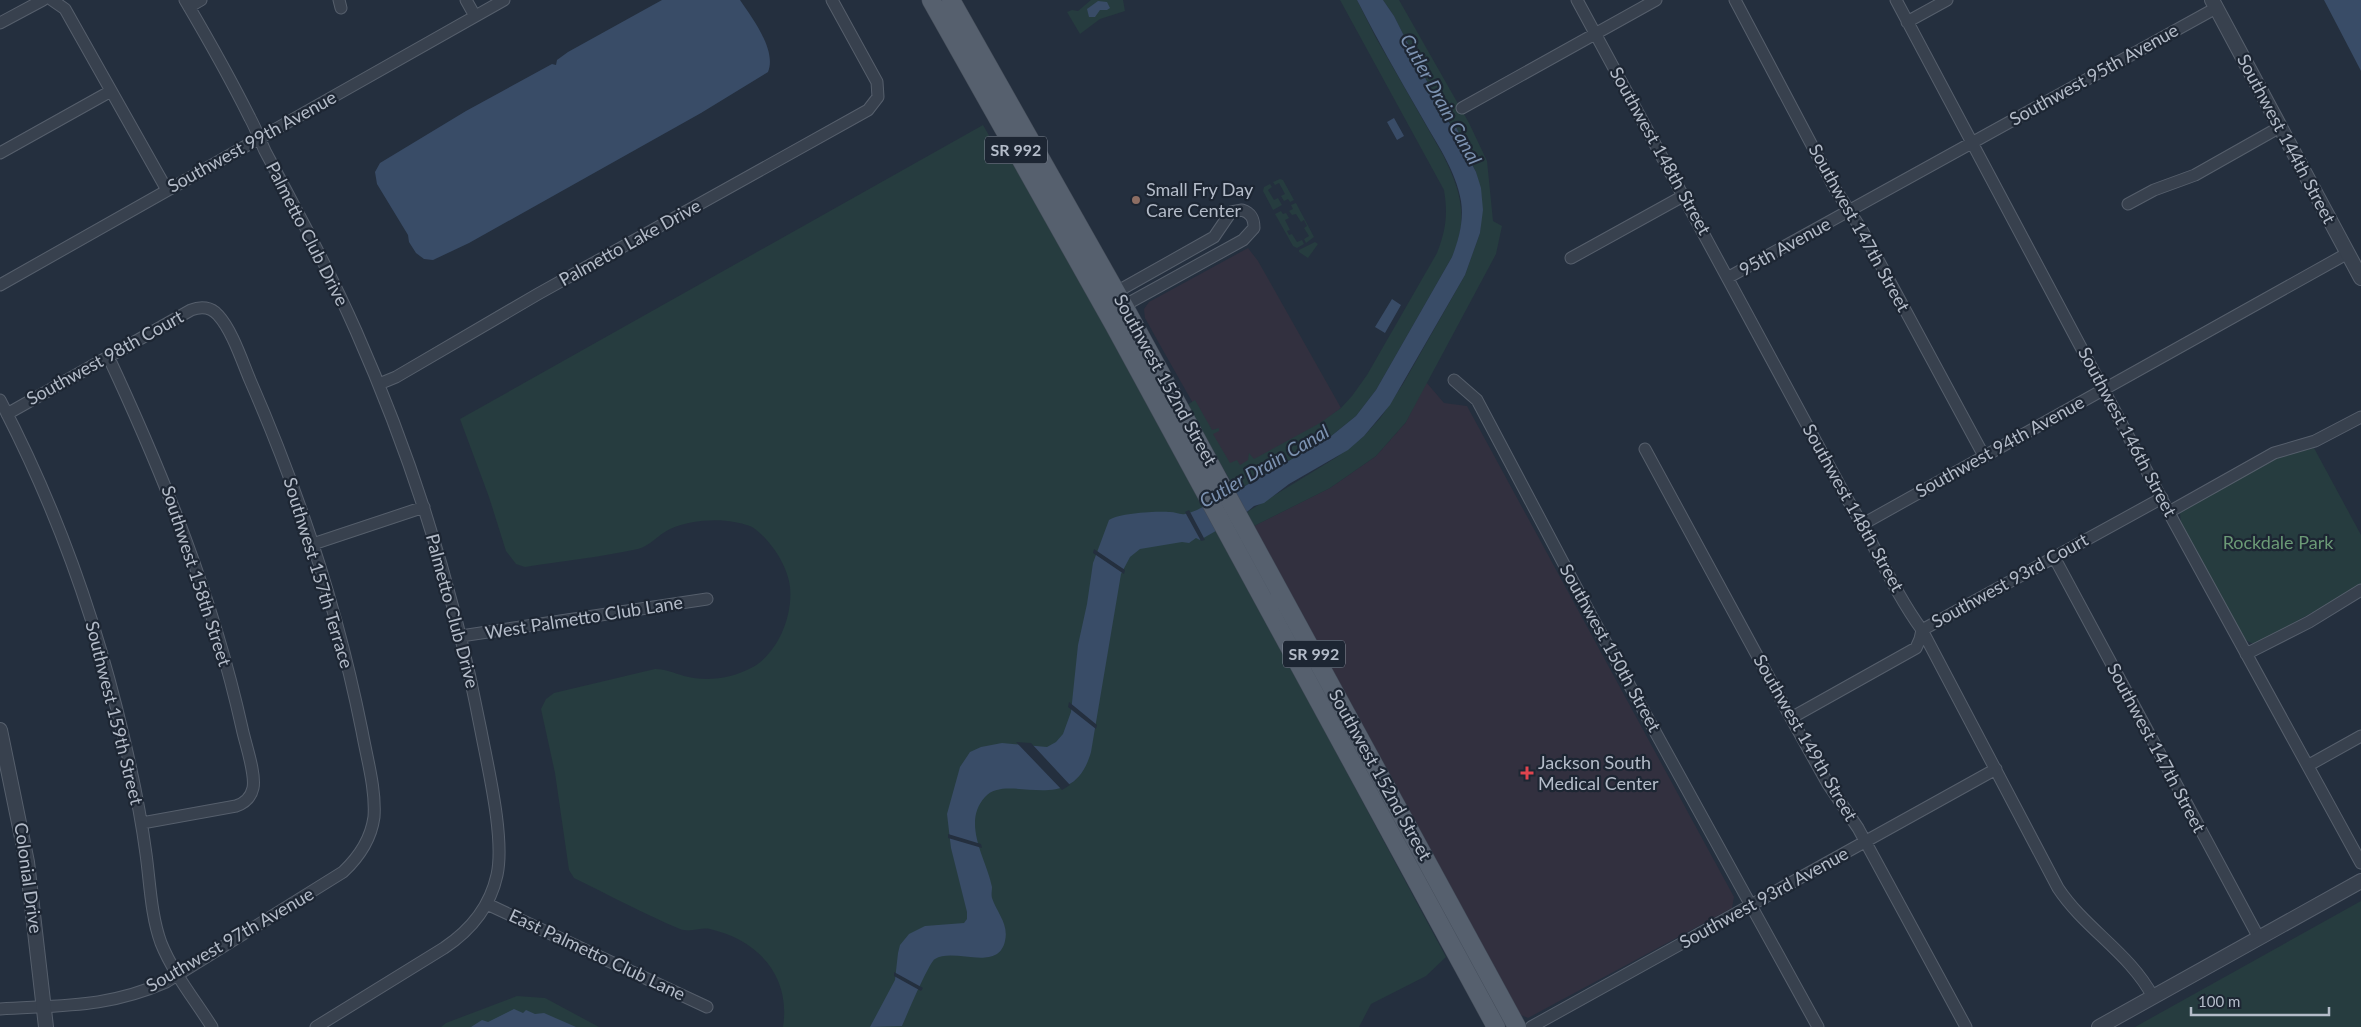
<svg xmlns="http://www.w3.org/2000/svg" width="2361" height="1027" viewBox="0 0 2361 1027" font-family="Lato,sans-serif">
	<rect width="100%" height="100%" fill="#242f3e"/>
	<path fill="#32303f" d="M1248 248 1258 261 1341 408 1313 430 1232 472 1160 345 1145 318 1144 309 1149 302Z
		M1426 382 1444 403 1467 406 1734 897 1732 908 1528 1018 1521 1015 1514 1007 1254 526 1330 488 1376 456 1406 422Z"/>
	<path fill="#263c3f" d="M1091 0H1123L1125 11 1100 19 1080 34 1067 12 1072 10 1078 11Z
		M1340 0H1357L1375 36 1443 155C1461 191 1469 218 1452 257L1376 390 1356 416 1330 437 1240 489H1235L1187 405 1195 400 1212 430 1219 428V431L1213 434 1230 463 1237 460 1240 465 1248 460 1249 453 1254 459 1320 423 1341 408 1352 396 1367 375 1437 253C1446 230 1448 214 1444 190Z
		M1383 0H1399L1469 123 1487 161 1493 221 1502 226 1496 254 1406 422 1376 456 1330 488 1254 526 1247 512 1337 457 1364 436 1381 417 1403 384 1465 275 1480 233 1482 200 1476 172 1458 138 1460 135 1456 127 1452 126 1446 119 1394 16Z
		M983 125 1000 155 1007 151 1166 436 1446 957 1426 976 1371 1004 1359 1027H783C791 976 758 940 710 929 700 927 691 933 680 929 644 914 609 895 574 878L569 870 555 773 541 709 546 699 554 693 655 669C666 669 674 673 684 676 706 682 730 679 751 668 778 654 793 616 790 587 788 566 771 541 755 529 750 525 740 523 734 522 715 518 687 521 670 529 659 534 650 546 638 549 601 557 563 561 525 567L516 564 506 551 489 497 460 419Z
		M1280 179 1283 180 1294 200 1290 202 1288 199 1284 201 1281 196 1285 194 1279 183 1275 185 1273 182Z
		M1270 184 1272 187 1268 190 1274 200 1278 198 1282 205 1273 210 1263 191 1264 187Z
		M1296 203 1314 237 1306 243 1304 239 1309 236 1304 228 1307 226 1304 220 1301 222 1296 214 1292 215 1289 211 1293 209 1291 205Z
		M1281 211 1283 214 1286 213 1289 218 1285 220 1290 230 1287 231 1289 235 1292 234 1297 242 1302 240 1304 244 1297 248 1293 246 1275 214Z
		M1315 242 1318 244 1308 258 1299 252V250Z
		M2314 448 2361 535V585L2258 643H2251L2244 639 2181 525 2180 513 2271 460Z
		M2361 901V1027H2135Z
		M517 996 545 998 599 1027H441L446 1023Z"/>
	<path fill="#394c67" d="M662 0H740C752 18 777 50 768 72L701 113 469 243 433 260 424 259 416 253 409 242 408 235 377 184 375 172 380 163 466 111 552 64 556 65 557 60 568 52Z
		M1357 0H1383L1394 16 1446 119 1452 126 1456 127 1460 135 1458 138 1476 172 1481 188 1483 210 1480 233 1465 275 1390 405 1364 436 1348 450 1289 484 1264 503 1254 506 1242 516 1200 540 1196 538 1189 543 1182 542 1140 549 1130 557 1121 574 1091 752C1072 820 1008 771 985 797 961 823 987 860 992 887 992 891 991 894 992 898 997 913 1009 924 1005 941 998 973 954 947 935 959 929 962 906 1017 902 1026L870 1027 895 980 898 953 900 945 909 934 925 926 964 923 967 919V912L951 848 947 814 960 767 970 752 981 747 1002 743 1047 747 1056 742 1063 734 1071 712 1078 645 1087 604 1093 563 1109 520C1119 513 1157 511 1170 512 1175 512 1180 515 1185 514 1204 510 1219 494 1238 488L1240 489 1330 437 1356 416 1376 390 1452 257C1459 239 1464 220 1461 201 1456 170 1435 141 1420 114 1398 76 1377 39 1357 0Z
		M2324 0H2361V71Z
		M1098 1 1107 2 1110 8 1107 10H1100L1095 17H1089L1087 9Z
		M1394 118 1404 136 1397 140 1387 122Z
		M1392 299 1401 305 1385 333 1375 327Z
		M514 1009 523 1013 526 1010 535 1014 544 1013 576 1027H471L482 1020 488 1022Z"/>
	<path fill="#242f3e" d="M1189 510 1205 540 1201 541 1185 512Z
		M1094 549 1125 570 1124 574 1093 553Z
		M1069 702 1097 725 1096 729 1068 707Z
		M1016 742 1031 743 1070 785 1062 790Z
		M948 834 981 844 982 848 948 838Z
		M894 972 923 988 921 991 894 976Z"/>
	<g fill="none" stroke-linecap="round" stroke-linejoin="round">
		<defs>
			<path id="minor" d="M52 0 65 9 167 190
				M185 0C208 39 230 78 250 118 256 129 260 140 265 151 297 211 329 270 356 331 413 460 455 594 481 731 488 768 505 839 497 875 490 907 471 930 444 948L316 1027
				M339 0 341 8
				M466 0 475 16
				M1577 0 1846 497C1873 540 1892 589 1922 630L2058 888C2085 929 2130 953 2153 997
				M1735 0 1834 187 1863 232 1984 456
				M1896 0 2174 522 2361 863
				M189 7 201 0
				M1907 22 1947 0
				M0 23 43 0
				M1462 108 1656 0
				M0 153 111 91
				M2128 204 2154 190 2195 175 2280 127
				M1571 258 1685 195
				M1729 277 2216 8
				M0 285 504 0
				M1111 295 1214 237 1231 212 1242 210C1251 213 1254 218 1254 228L1243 240 1118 309
				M108 356C164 476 213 598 242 728 245 743 256 773 253 788 251 797 245 803 236 806L142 823
				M1454 380 1477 400 1593 619 1818 1027
				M379 384 396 377 538 294 868 110 878 97 877 82 832 0
				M0 400C56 507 97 622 124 739 133 777 141 816 146 854 150 883 151 916 161 943 173 973 195 1000 212 1027
				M1645 449 1791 718 1828 784 1858 828 1966 1027
				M2169 512 2274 453 2315 441 2361 417
				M1863 524 2348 253
				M313 544 424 507
				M2054 557 2259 938
				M1922 630 2162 498
				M461 636 707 599
				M2246 654 2309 622 2361 590
				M1791 718 1916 648 1920 639 1922 630
				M2309 765 2361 736
				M487 904 707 1007
				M0 1009C62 1005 107 1008 166 982L343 872C359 857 371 839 374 817 376 789 367 759 362 731 338 611 299 492 250 380 242 361 232 330 218 315 211 307 201 306 191 310L7 414
				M1531 1027 1996 769"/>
			<path id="tertiary" d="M2212 0 2361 278
				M0 730 27 862 46 1027
				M2099 1027 2361 881"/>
			<path id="primary" d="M931 0 1114 325 1496 1027
				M951 0 1124 306 1517 1027"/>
		</defs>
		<use href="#minor" stroke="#565f6c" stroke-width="13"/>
		<use href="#tertiary" stroke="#565f6c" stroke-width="16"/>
		<use href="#primary" stroke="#414a57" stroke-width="19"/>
		<use href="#minor" stroke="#38414e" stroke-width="11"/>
		<use href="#tertiary" stroke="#38414e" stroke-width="14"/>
		<use href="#primary" stroke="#56606e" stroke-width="18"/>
	</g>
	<circle fill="#8d6e63" stroke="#1d2633" stroke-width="2" cx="1136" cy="200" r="5"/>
	<path fill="#e0444e" stroke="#1d2633" stroke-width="2" d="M1524.5 765.5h5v5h5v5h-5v5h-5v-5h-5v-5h5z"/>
	<g text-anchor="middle" stroke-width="4.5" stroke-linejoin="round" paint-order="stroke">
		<g fill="#1d2633" stroke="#878f9c" stroke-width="1">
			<rect x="985" y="136.5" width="62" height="27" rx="4"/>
			<rect x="1283" y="640.5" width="62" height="27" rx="4"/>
		</g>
		<g font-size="16" font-weight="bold" fill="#b4bcc9">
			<text x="1016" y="156">SR 992</text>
			<text x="1314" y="660">SR 992</text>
		</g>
		<g font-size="18" fill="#b4bcc9" stroke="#1d2633">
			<text transform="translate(2094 75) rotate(-29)" y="6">Southwest 95th Avenue</text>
			<text transform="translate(2286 139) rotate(62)" y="6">Southwest 144th Street</text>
			<text transform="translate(252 142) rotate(-29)" y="6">Southwest 99th Avenue</text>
			<text transform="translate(1660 151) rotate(61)" y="6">Southwest 148th Street</text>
			<text transform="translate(1859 228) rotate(61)" y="6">Southwest 147th Street</text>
			<text transform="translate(307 234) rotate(63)" y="6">Palmetto Club Drive</text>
			<text transform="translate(630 243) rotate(-29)" y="6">Palmetto Lake Drive</text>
			<text transform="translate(1785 247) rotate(-29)" y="6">95th Avenue</text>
			<text transform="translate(105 358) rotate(-29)" y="6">Southwest 98th Court</text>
			<text transform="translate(1165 380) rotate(61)" y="6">Southwest 152nd Street</text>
			<text transform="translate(2127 432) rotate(62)" y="6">Southwest 146th Street</text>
			<text transform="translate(2000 447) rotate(-29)" y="6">Southwest 94th Avenue</text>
			<text transform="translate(1853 508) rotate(61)" y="6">Southwest 148th Street</text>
			<text transform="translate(318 573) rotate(73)" y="6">Southwest 157th Terrace</text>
			<text transform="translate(196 576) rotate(72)" y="6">Southwest 158th Street</text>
			<text transform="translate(2010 581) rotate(-29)" y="6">Southwest 93rd Court</text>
			<text transform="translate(452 611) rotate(75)" y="6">Palmetto Club Drive</text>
			<text transform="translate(584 618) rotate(-9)" y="6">West Palmetto Club Lane</text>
			<text transform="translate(1610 648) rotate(61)" y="6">Southwest 150th Street</text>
			<text transform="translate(114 713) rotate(76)" y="6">Southwest 159th Street</text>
			<text transform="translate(1805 738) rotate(60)" y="6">Southwest 149th Street</text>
			<text transform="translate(2156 748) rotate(62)" y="6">Southwest 147th Street</text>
			<text transform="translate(1380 775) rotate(61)" y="6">Southwest 152nd Street</text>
			<text transform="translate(28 878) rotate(82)" y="6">Colonial Drive</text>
			<text transform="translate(1764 898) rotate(-29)" y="6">Southwest 93rd Avenue</text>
			<text transform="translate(230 940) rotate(-30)" y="6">Southwest 97th Avenue</text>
			<text transform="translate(597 955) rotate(25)" y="6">East Palmetto Club Lane</text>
		</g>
		<g font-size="18" fill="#b4bcc9" stroke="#1d2633" text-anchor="start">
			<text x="1146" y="196">Small Fry Day<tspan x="1146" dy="21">Care Center</tspan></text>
			<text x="1538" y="769">Jackson South<tspan x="1538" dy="21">Medical Center</tspan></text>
		</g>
		<g font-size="18" fill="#6b9a76" stroke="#1d2633">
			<text x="2278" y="549">Rockdale Park</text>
		</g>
		<g font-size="19" font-style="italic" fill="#7c92b1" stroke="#1d2633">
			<text transform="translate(1441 99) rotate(61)" y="7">Cutler Drain Canal</text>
			<text transform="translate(1264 466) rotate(-30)" y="7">Cutler Drain Canal</text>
		</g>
	</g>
	<path d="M2191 1007v8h138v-8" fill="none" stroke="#b4bcc9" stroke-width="2.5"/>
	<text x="2198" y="1007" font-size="15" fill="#b4bcc9" stroke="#1d2633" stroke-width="4" paint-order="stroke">100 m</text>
</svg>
